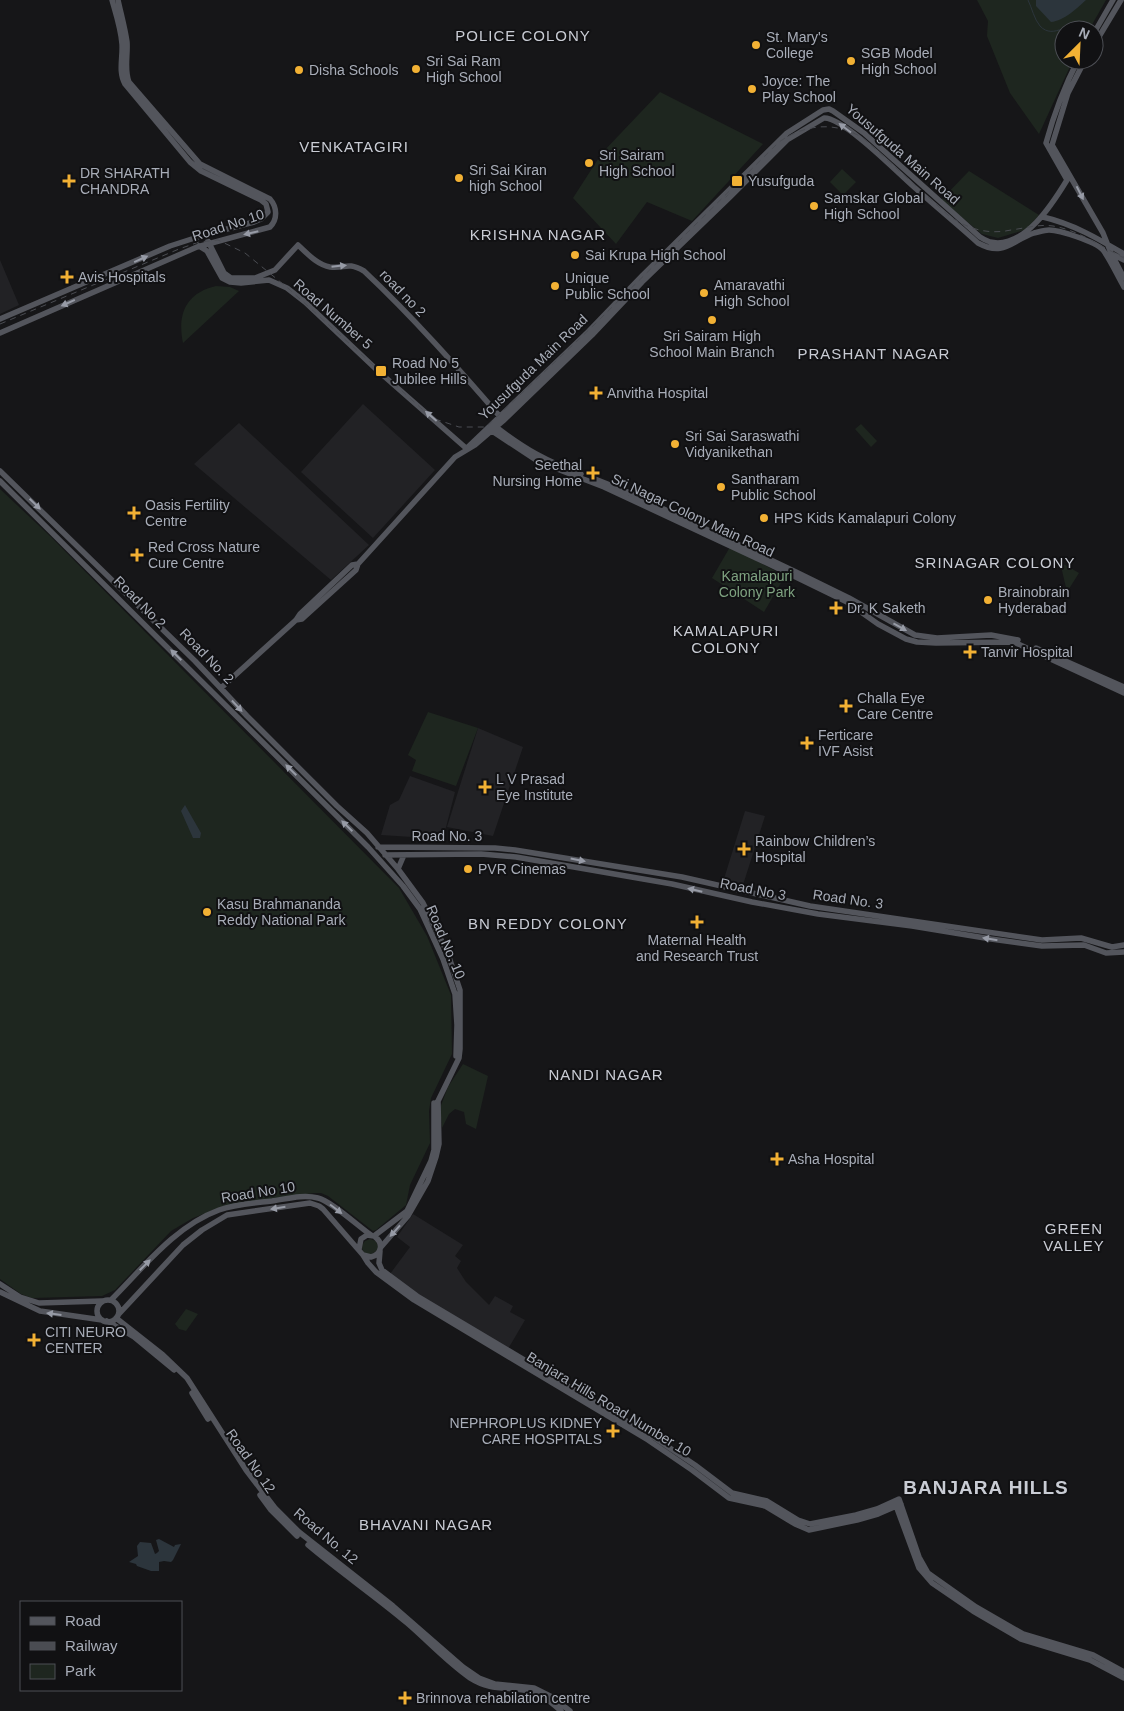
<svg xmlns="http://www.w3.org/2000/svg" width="1124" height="1711" viewBox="0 0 1124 1711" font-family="Arial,sans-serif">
	<rect width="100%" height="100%" fill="#161618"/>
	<path fill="#222225" d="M0 260 19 305 0 314Z
		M363 404 435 470 373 538 301 472Z
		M239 423 369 545 331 580 194 464Z
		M478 728 523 747 493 836 447 827Z
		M410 776 455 792 443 839 381 835 390 805 399 800Z
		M745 811 765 816 742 888 723 882Z
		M413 1214 463 1245 455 1256 461 1261 457 1268 466 1282 489 1305 495 1296 513 1306 510 1312 525 1320 508 1349 433 1305 390 1274 410 1247 397 1237Z"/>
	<path fill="#1e261f" d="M977 0H1106L1089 30H1064V60H1073L1039 134 1010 93 987 36 988 21Z
		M660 92 763 144 692 221 647 202 616 244 573 198 602 153Z
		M842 169 856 182 843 195 830 182Z
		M969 171 1039 215 1028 229 998 238 982 234 941 200Z
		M216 286 230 287 239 291 183 343C177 314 186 293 216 286Z
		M861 424 877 441 871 447 855 429Z
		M0 489 51 537 399 888 427 936 451 995 452 1054 431 1098 429 1111 430 1143 410 1185 406 1205 376 1230 373 1231 328 1196 321 1193H314L222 1207 193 1218 171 1231 115 1290 102 1296 32 1298 21 1294 0 1279Z
		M730 547 785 576 764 612 712 578Z
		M1060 562 1079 573 1067 592Z
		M428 712 478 728 456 786 412 771 416 760 408 755Z
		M463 1064 488 1076 476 1129 466 1124 464 1112 455 1109 449 1114 442 1128 440 1108 448 1087Z
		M370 1239 376 1241 379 1249 369 1256C363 1252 359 1248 365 1241Z
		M186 1309 198 1314 186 1331 179 1329 175 1324Z"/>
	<path fill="#2c353c" d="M1036 0H1086C1077 8 1064 21 1051 22L1036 6Z
		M185 805 201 833 200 838H193L181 811Z
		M159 1539 174 1547 175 1545 181 1544 173 1560 171 1562 164 1561 159 1562V1571H151L137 1566 136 1564 129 1562 138 1556 137 1546 140 1542 151 1543 155 1554 157 1553 159 1551 156 1540Z"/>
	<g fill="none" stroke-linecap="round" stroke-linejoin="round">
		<path stroke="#2c353c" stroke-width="1" d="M1028 0C1032 8 1034 19 1040 26 1054 41 1070 19 1086 25"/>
		<path stroke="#53555c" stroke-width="5.5" d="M1094 33 1113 0
			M1094 45 1121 0
			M1085 60 1068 93 1052 145 1103 233 1111 253 1124 278
			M1043 217C1073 224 1097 238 1124 254
			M208 241 224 273 231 278H255L275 270 298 245C307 253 317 265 330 267 346 269 346 261 364 271 413 317 458 368 502 419
			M199 246 207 251 222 278 230 282 241 283 269 280 287 288 305 302 377 370 467 449
			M1110 253 1124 260
			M0 319 170 246 204 235 254 222 261 219 268 212 266 204 261 200 201 171 190 162 125 84C118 72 123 57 122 44 121 29 116 14 112 0
			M0 333 197 247 270 227C278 219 277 207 270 199L200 164 129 82C124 70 128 55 127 42 125 28 121 14 118 0
			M496 427C526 450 546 461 581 474
			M492 431 539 462 604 487 767 563 847 602 878 624 906 639 917 642 936 643 1014 642 1124 693
			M468 447 589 331 643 275 787 133 823 110 829 109 833 111 864 133 980 237C983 239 987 241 990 242 1024 250 1053 203 1067 180L1046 143C1054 114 1064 87 1078 60
			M0 471 195 661 247 716 337 806 367 833 398 869 423 903 448 954 460 990V1049L459 1058 438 1101 439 1144 436 1157 428 1181 408 1216 381 1247
			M595 479 630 493 796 572 849 598 915 635 937 638 991 635 1018 640
			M0 481 368 847 403 886 420 909 443 959 455 994 457 1025 456 1056
			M296 620 302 619 356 570 358 564 455 457 475 445 503 421 592 335 642 282 730 197 787 140 824 118C843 117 898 173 914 187 935 206 957 224 978 243 1004 257 1011 241 1034 233 1039 232 1044 230 1049 230 1060 230 1096 242 1103 250 1111 261 1117 275 1124 287
			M1036 648 1124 687
			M221 688 296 620 300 614 352 565 358 564
			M378 847 495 848 515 850 682 877 810 906 1042 940 1081 938 1112 947 1124 945
			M385 855 481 854 516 857 672 884 752 902 818 914 912 926 991 939 1042 946 1084 945 1106 953 1124 952
			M398 869 404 855
			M374 1236 407 1211 431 1161 434 1150V1103
			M380 1251 379 1263 382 1270 417 1296 655 1438 695 1465 732 1493 767 1501 798 1520 810 1524 856 1515 877 1509 899 1499 919 1557 928 1573 935 1578 976 1607 1023 1634 1093 1655 1124 1672
			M363 1255 368 1263 376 1272 414 1300 648 1440 692 1470 729 1498 765 1506 795 1524 809 1530 857 1520 878 1514 901 1504
			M0 1284 20 1297 39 1303 102 1301
			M0 1292 40 1311 102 1320
			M111 1300C143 1268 175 1226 219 1210 236 1204 255 1203 272 1201 286 1199 303 1194 318 1198 331 1201 358 1226 371 1235
			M97 1311a11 11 0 1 1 22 0a11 11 0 1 1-22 0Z
			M118 1315 183 1245 202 1230 227 1215 310 1203 319 1206 323 1209 363 1255 371 1257C382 1254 384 1243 374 1236L367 1235 361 1239 359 1249
			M116 1318 163 1355 187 1378 246 1470 275 1508 299 1532 393 1606 463 1667 479 1678 495 1684 534 1688 552 1697 570 1711
			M107 1321 134 1337 174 1370
			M192 1393 208 1419
			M260 1495 271 1510 297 1536
			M895 1503 919 1568 932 1583 973 1611 1021 1639 1090 1660 1124 1678
			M308 1545C340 1572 375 1596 407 1623 428 1641 447 1662 470 1678 492 1692 507 1686 529 1691 542 1694 552 1703 561 1711"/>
		<path stroke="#4a4c52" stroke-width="1" stroke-dasharray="6 5" stroke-linecap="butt" d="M0 324 179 249 199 242 218 240 245 253 289 289 432 418 459 427H486L595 324 779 142C805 124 835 121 863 138L949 216C968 229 988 235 1011 230 1026 228 1039 224 1053 226 1078 230 1102 247 1124 258"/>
	</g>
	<defs><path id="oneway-solid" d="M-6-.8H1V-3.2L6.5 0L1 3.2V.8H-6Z" transform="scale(1.25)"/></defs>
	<g fill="#979ba6">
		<use href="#oneway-solid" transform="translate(845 128) rotate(-143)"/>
		<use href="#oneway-solid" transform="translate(1080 193) rotate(63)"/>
		<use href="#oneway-solid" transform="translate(251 233) rotate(167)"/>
		<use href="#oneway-solid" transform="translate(141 259) rotate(-24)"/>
		<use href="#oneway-solid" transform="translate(339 266) rotate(-6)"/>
		<use href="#oneway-solid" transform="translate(68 303) rotate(156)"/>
		<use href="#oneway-solid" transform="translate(431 416) rotate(-139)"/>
		<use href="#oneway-solid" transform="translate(35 504) rotate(44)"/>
		<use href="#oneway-solid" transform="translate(900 627) rotate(29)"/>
		<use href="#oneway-solid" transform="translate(176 655) rotate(-135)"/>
		<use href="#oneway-solid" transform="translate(237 706) rotate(47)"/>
		<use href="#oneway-solid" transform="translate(291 770) rotate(-135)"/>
		<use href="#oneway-solid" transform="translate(347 826) rotate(-136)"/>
		<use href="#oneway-solid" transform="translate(578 860) rotate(11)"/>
		<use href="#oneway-solid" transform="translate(695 890) rotate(-167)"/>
		<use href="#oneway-solid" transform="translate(990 939) rotate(-171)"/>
		<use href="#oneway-solid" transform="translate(278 1208) rotate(171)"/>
		<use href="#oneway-solid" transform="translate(336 1209) rotate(37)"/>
		<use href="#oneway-solid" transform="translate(395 1231) rotate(132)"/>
		<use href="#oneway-solid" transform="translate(145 1265) rotate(-45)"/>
		<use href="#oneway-solid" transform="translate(54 1314) rotate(-173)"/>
	</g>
	<g fill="#f2b134" stroke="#111113" stroke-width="2">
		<circle cx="756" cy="45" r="5"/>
		<circle cx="851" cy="61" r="5"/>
		<circle cx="416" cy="69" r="5"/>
		<circle cx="299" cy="70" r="5"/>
		<circle cx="752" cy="89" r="5"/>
		<circle cx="589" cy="163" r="5"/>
		<circle cx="459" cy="178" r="5"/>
		<path d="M66.5 173.5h5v5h5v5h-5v5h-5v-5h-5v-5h5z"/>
		<rect x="731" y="175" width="12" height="12" rx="2.5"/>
		<circle cx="814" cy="206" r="5"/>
		<circle cx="575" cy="255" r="5"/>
		<path d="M64.5 269.5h5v5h5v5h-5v5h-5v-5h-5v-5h5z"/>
		<circle cx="555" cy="286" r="5"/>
		<circle cx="704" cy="293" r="5"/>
		<circle cx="712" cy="320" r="5"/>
		<rect x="375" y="365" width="12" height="12" rx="2.5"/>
		<path d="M593.5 385.5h5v5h5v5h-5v5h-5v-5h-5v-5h5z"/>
		<circle cx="675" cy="444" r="5"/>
		<path d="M590.5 465.5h5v5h5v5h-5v5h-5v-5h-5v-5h5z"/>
		<circle cx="721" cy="487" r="5"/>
		<path d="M131.5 505.5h5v5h5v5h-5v5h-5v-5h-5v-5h5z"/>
		<circle cx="764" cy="518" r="5"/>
		<path d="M134.5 547.5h5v5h5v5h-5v5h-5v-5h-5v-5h5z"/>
		<circle cx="988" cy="600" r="5"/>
		<path d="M833.5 600.5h5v5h5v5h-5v5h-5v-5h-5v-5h5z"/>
		<path d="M967.5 644.5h5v5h5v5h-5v5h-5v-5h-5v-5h5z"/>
		<path d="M843.5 698.5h5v5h5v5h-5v5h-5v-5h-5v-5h5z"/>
		<path d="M804.5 735.5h5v5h5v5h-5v5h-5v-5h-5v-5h5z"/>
		<path d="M482.5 779.5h5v5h5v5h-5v5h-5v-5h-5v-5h5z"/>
		<path d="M741.5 841.5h5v5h5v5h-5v5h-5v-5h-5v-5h5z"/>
		<circle cx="468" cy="869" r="5"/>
		<circle cx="207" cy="912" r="5"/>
		<path d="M694.5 914.5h5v5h5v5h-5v5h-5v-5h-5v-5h5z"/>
		<path d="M774.5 1151.5h5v5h5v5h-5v5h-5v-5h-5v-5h5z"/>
		<path d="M31.5 1332.5h5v5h5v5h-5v5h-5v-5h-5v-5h5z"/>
		<path d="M610.5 1423.5h5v5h5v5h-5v5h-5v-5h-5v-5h5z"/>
		<path d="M402.5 1690.5h5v5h5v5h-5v5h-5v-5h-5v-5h5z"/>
	</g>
	<g text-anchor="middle" stroke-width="4" stroke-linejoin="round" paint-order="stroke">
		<g font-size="14" fill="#a8adb8" stroke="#111113" text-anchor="start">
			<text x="766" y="42">St. Mary's<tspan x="766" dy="16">College</tspan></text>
			<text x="861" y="58">SGB Model<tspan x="861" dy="16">High School</tspan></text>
			<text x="426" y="66">Sri Sai Ram<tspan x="426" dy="16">High School</tspan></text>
			<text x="309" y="75">Disha Schools</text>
			<text x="762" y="86">Joyce: The<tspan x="762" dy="16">Play School</tspan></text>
			<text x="599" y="160">Sri Sairam<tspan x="599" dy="16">High School</tspan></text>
			<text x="469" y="175">Sri Sai Kiran<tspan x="469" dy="16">high School</tspan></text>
			<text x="80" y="178">DR SHARATH<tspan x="80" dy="16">CHANDRA</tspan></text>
			<text x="748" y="186">Yusufguda</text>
			<text x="824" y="203">Samskar Global<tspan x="824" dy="16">High School</tspan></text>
			<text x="585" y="260">Sai Krupa High School</text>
			<text x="78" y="282">Avis Hospitals</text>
			<text x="565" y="283">Unique<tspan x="565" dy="16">Public School</tspan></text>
			<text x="714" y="290">Amaravathi<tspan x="714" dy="16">High School</tspan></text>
			<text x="712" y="341" text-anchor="middle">Sri Sairam High<tspan x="712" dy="16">School Main Branch</tspan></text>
			<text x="392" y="368">Road No 5<tspan x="392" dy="16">Jubilee Hills</tspan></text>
			<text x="607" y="398">Anvitha Hospital</text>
			<text x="685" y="441">Sri Sai Saraswathi<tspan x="685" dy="16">Vidyanikethan</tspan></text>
			<text x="582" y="470" text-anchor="end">Seethal<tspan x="582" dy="16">Nursing Home</tspan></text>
			<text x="731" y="484">Santharam<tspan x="731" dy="16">Public School</tspan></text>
			<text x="145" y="510">Oasis Fertility<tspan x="145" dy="16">Centre</tspan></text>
			<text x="774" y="523">HPS Kids Kamalapuri Colony</text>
			<text x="148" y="552">Red Cross Nature<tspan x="148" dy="16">Cure Centre</tspan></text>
			<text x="998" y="597">Brainobrain<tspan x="998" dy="16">Hyderabad</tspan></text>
			<text x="847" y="613">Dr. K Saketh</text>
			<text x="981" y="657">Tanvir Hospital</text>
			<text x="857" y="703">Challa Eye<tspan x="857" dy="16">Care Centre</tspan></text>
			<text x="818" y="740">Ferticare<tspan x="818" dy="16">IVF Asist</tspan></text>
			<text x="496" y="784">L V Prasad<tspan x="496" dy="16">Eye Institute</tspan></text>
			<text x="755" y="846">Rainbow Children’s<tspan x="755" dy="16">Hospital</tspan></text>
			<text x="478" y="874">PVR Cinemas</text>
			<text x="217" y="909">Kasu Brahmananda<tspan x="217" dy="16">Reddy National Park</tspan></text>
			<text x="697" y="945" text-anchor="middle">Maternal Health<tspan x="697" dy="16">and Research Trust</tspan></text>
			<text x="788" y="1164">Asha Hospital</text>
			<text x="45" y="1337">CITI NEURO<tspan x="45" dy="16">CENTER</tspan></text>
			<text x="602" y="1428" text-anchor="end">NEPHROPLUS KIDNEY<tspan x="602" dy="16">CARE HOSPITALS</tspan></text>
			<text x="416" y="1703">Brinnova rehabilation centre</text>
		</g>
		<g font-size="14" fill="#a8adb8" stroke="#111113">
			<text transform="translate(903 154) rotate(41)" y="5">Yousufguda Main Road</text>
			<text transform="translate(228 225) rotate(-18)" y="5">Road No 10</text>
			<text transform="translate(403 293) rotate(46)" y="5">road no 2</text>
			<text transform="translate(333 314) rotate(41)" y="5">Road Number 5</text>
			<text transform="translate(533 367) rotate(-44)" y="5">Yousufguda Main Road</text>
			<text transform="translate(693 515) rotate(25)" y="5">Sri Nagar Colony Main Road</text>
			<text transform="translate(140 602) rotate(45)" y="5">Road No 2</text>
			<text transform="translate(207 656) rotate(46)" y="5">Road No. 2</text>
			<text x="447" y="841">Road No. 3</text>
			<text transform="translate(753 889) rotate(11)" y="5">Road No 3</text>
			<text transform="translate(848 899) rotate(8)" y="5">Road No. 3</text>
			<text transform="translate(446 942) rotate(67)" y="5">Road No. 10</text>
			<text transform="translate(258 1192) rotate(-9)" y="5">Road No 10</text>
			<text transform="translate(609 1404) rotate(31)" y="5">Banjara Hills Road Number 10</text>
			<text transform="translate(251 1461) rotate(55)" y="5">Road No 12</text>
			<text transform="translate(326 1536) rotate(40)" y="5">Road No. 12</text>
		</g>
		<g font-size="14" fill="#7fa381" stroke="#111113">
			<text x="757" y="581">Kamalapuri<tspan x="757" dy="16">Colony Park</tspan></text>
		</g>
		<g font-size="15" letter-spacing="1" fill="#c9ccd4" stroke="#111113">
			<text x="523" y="41">POLICE COLONY</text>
			<text x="354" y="152">VENKATAGIRI</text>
			<text x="538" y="240">KRISHNA NAGAR</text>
			<text x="874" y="359">PRASHANT NAGAR</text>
			<text x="995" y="568">SRINAGAR COLONY</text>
			<text x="726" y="636">KAMALAPURI<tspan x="726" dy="17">COLONY</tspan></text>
			<text x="548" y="929">BN REDDY COLONY</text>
			<text x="606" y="1080">NANDI NAGAR</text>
			<text x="1074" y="1234">GREEN<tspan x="1074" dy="17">VALLEY</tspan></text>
			<text x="426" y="1530">BHAVANI NAGAR</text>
		</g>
		<g font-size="19" font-weight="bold" letter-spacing="1" fill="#c9ccd4" stroke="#111113">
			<text x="986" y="1494">BANJARA HILLS</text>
		</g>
	</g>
	<rect x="20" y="1601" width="162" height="90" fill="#111113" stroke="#4d4f55"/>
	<rect x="30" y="1617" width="25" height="8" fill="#53555c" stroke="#4d4f55"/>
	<text x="65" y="1626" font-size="15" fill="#a8adb8">Road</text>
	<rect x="30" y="1642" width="25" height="8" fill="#4a4c52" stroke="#4d4f55"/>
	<text x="65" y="1651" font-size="15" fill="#a8adb8">Railway</text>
	<rect x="30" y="1664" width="25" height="15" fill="#1e261f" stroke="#4d4f55"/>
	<text x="65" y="1676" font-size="15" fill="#a8adb8">Park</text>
	<g transform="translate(1079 45) rotate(24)"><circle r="24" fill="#111113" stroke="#4d4f55"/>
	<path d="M0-4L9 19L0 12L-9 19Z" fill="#f2b134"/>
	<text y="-8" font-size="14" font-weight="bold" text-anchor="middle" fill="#a8adb8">N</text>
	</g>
</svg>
